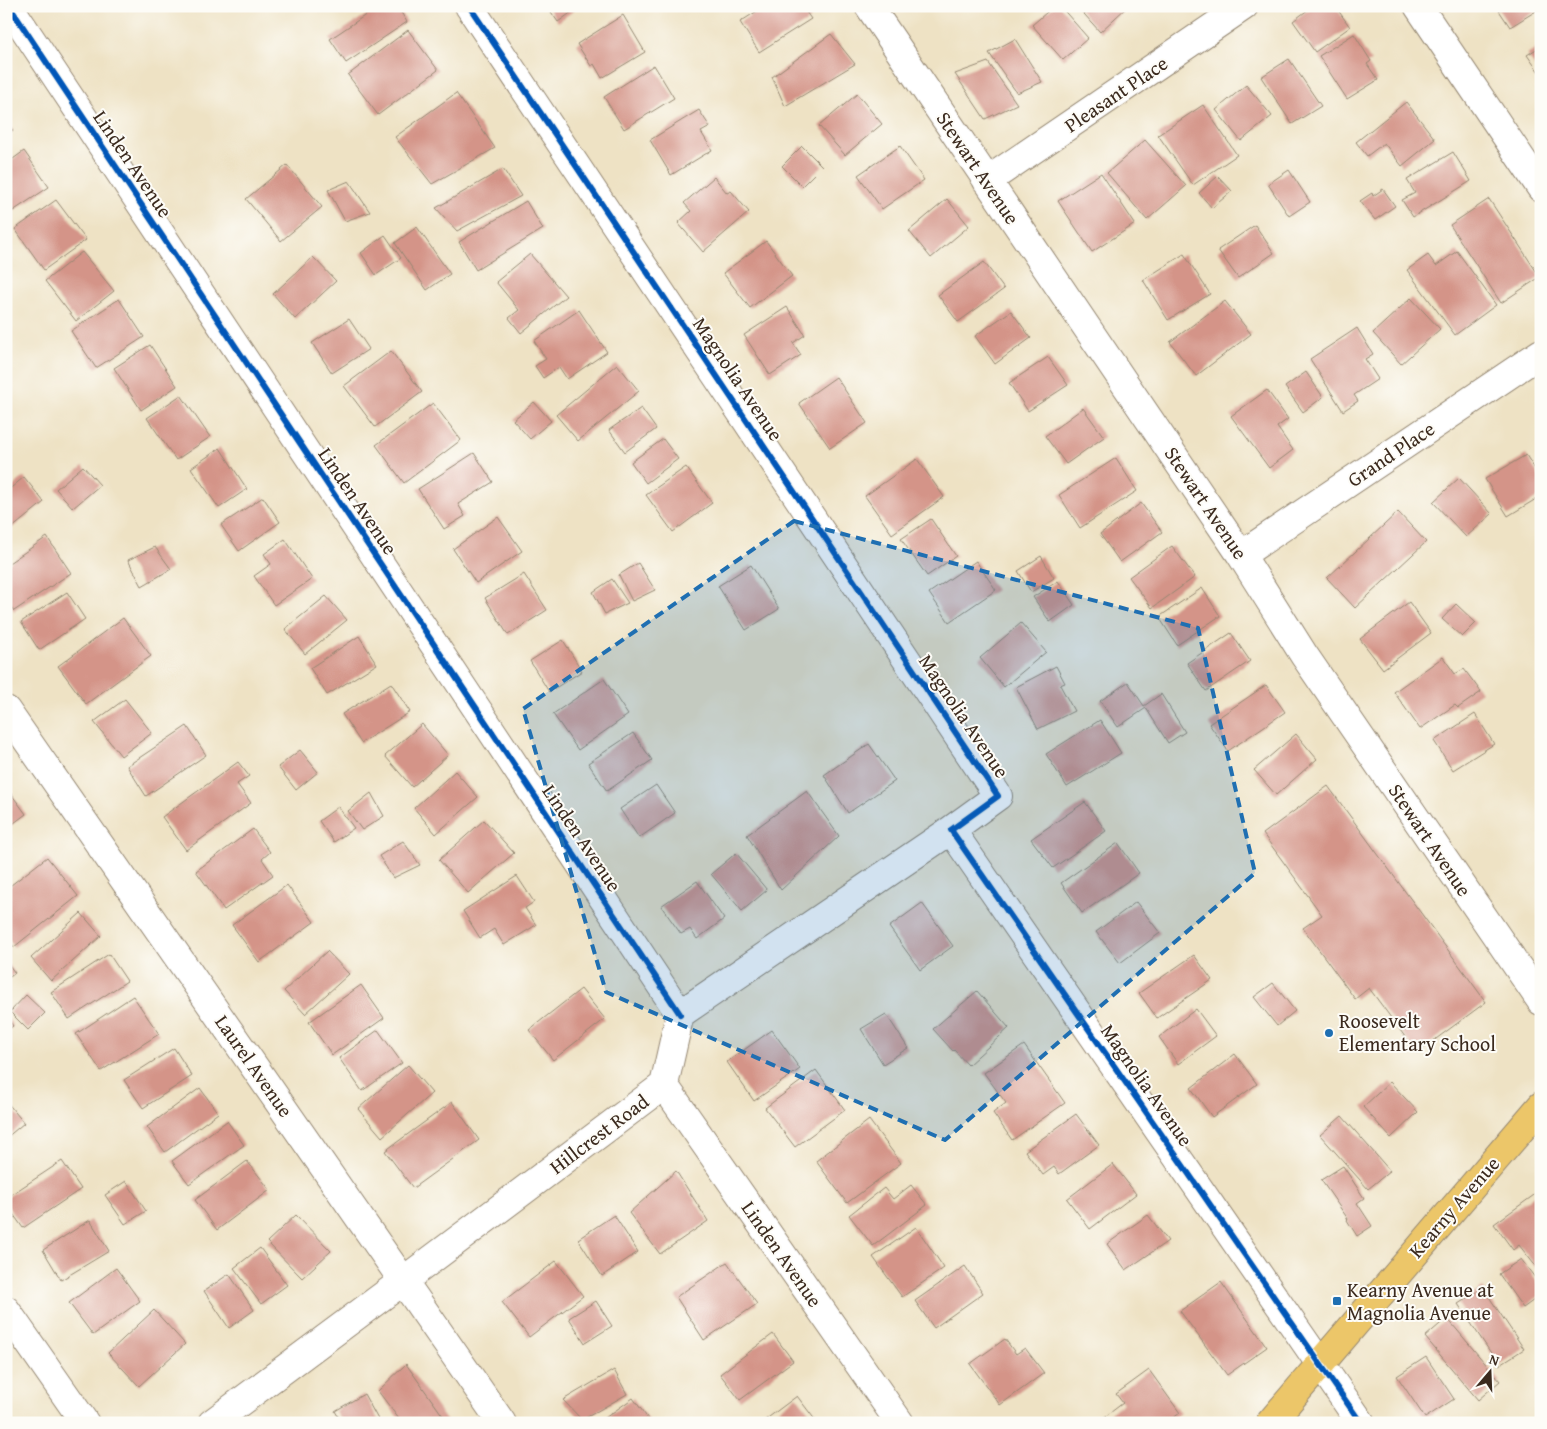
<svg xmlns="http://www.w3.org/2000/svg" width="1547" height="1429" viewBox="0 0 1547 1429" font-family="'Gentium Book Plus',serif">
	<rect width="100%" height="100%" fill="#fdfcf7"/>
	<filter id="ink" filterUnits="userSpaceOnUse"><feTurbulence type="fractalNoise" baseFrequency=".02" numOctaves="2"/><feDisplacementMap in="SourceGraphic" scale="10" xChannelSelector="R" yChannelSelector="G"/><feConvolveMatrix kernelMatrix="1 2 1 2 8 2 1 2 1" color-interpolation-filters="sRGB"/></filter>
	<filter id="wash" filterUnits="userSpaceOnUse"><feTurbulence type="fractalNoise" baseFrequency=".0096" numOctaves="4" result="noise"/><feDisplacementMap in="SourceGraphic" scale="20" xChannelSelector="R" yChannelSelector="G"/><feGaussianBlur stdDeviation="1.12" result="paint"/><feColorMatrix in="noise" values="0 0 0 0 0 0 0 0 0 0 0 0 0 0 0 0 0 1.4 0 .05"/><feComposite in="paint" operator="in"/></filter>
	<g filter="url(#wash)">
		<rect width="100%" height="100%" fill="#eee2c4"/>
		<g id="blocks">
			<path fill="#d49488" d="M379 6H397L407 22 346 63 330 39Z
				M547 6H580L558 22Z
				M765 6H802L811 19 759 52 740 22Z
				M1054 6H1060L1088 38 1063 60 1032 25Z
				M1077 6H1128L1100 32Z
				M1313 6H1335L1350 27 1315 52 1293 21Z
				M1496 6H1541V8L1510 27Z
				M623 15 645 52 602 78 594 64 591 66 577 44Z
				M408 30 438 70 378 115 348 75Z
				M831 34 855 64 785 106 772 77Z
				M1354 34 1371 61 1367 64 1378 80 1347 99 1319 56Z
				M1015 39 1042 82 1017 93 989 53Z
				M1541 46V75L1527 55Z
				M1289 59 1321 106 1292 124 1261 77Z
				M988 62 1017 104 985 119 955 74Z
				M654 65 674 98 624 129 604 97Z
				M1246 85 1272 116 1241 141 1216 110Z
				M456 93 495 148 432 184 395 137Z
				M857 94 882 124 845 155 819 126Z
				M1406 102 1435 139 1402 166 1384 143 1367 156 1356 142Z
				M1203 105 1237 155 1193 185 1158 135Z
				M699 110 710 127 701 132 712 150 671 175 650 140Z
				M6 123 13 130 6 137Z
				M1145 140 1186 186 1147 220 1107 173Z
				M802 146 822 166 802 186 782 166Z
				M900 146 924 180 882 209 858 175Z
				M24 151 49 187 13 211 6 201V164Z
				M1453 152 1471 181 1413 217 1402 200 1415 193 1407 180Z
				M287 165 322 207 281 241 246 199Z
				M503 169 521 196 457 231 436 208Z
				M1289 170 1310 202 1289 216 1268 184Z
				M1101 173 1135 224 1092 252 1058 201Z
				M1218 176 1232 191 1212 208 1199 193Z
				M714 177 727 193 731 191 749 212 703 252 678 223 691 211 684 203Z
				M349 181 370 212 345 221 328 190Z
				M1383 189 1395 206 1375 220 1360 201 1372 193 1373 196Z
				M947 199 969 226 931 258 909 231Z
				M1489 199 1540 277 1501 303 1450 225Z
				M56 200 86 240 44 270 15 229Z
				M526 201 543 229 476 270 459 242Z
				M1255 225 1274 253 1238 278 1218 250Z
				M417 227 450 274 427 290 395 243Z
				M385 235 401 258 376 275 361 253Z
				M766 241 792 276 750 308 723 273Z
				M1457 251 1496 305 1455 335 1407 270 1428 255 1436 266Z
				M82 252 114 291 76 321 45 281Z
				M530 254 566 296 521 333 509 318 519 310 496 282Z
				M1184 254 1210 294 1168 320 1143 280Z
				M313 257 336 281 295 319 273 294Z
				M984 262 1004 289 958 322 938 295Z
				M1411 298 1440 329 1401 364 1373 333Z
				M119 299 144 337 96 368 71 331Z
				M1225 301 1251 334 1196 376 1170 342Z
				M787 307 805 335 793 343 801 355 770 375 744 335Z
				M579 310 607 352 567 379 559 367 543 378 535 366 546 359 534 341Z
				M1011 311 1031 338 995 364 975 336Z
				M349 319 369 349 332 373 312 343Z
				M1357 328 1373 354 1365 359 1378 379 1354 395 1358 401 1343 411 1310 359Z
				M150 345 177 386 141 410 114 368Z
				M391 351 422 392 375 427 344 386Z
				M1048 357 1068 385 1028 411 1009 383Z
				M617 364 639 391 578 441 556 415Z
				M1306 372 1323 397 1303 412 1285 387Z
				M836 377 867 423 830 448 799 403Z
				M1267 390 1288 419 1277 427 1293 450 1269 468 1231 416Z
				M181 395 210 437 176 460 147 418Z
				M534 402 551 421 530 439 513 420Z
				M433 403 461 440 404 483 376 445Z
				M641 408 656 429 625 452 609 430Z
				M1083 408 1104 437 1066 464 1045 436Z
				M663 439 678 459 646 483 631 462Z
				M220 448 247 489 219 508 191 468Z
				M474 453 493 482 458 504 465 516 444 529 418 489Z
				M1526 455 1541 479V496L1508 516 1485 479Z
				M1116 458 1137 491 1080 528 1059 495Z
				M917 459 944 497 892 534 865 496Z
				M83 466 100 485 73 508 56 489Z
				M686 467 712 503 673 532 646 495Z
				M24 477 44 502 6 533V492Z
				M1459 478 1492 514 1466 537 1433 502Z
				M263 497 280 522 239 551 221 525Z
				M1141 503 1162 532 1120 562 1100 534Z
				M1398 512 1426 542 1355 608 1327 578Z
				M498 517 522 551 476 583 453 549Z
				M931 519 956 556 927 576 901 539Z
				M47 537 71 573 14 611 6 599V565Z
				M285 539 312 579 274 605 254 576 271 564 264 554Z
				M1172 546 1195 577 1152 608 1129 577Z
				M155 547 171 569 142 586 128 560Z
				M1041 556 1054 578 1031 592 1018 571Z
				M976 561 996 590 949 622 929 593Z
				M638 563 655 590 632 601 619 575Z
				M751 565 779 609 746 630 718 586Z
				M524 574 547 610 508 635 485 598Z
				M612 579 628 603 605 614 593 592Z
				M1058 581 1074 605 1050 622 1033 597Z
				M1202 588 1220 616 1177 645 1159 617Z
				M67 592 85 619 39 650 21 622Z
				M326 596 347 620 305 654 285 629Z
				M1409 602 1431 633 1383 669 1360 639Z
				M1456 604 1476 623 1462 637 1442 619Z
				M123 618 151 656 86 704 58 666Z
				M1021 623 1046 652 1004 687 980 658Z
				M1231 633 1250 661 1206 691 1187 663Z
				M359 636 377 664 327 695 310 668Z
				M563 640 582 671 549 692 530 661Z
				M1443 657 1455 674 1464 669 1481 692 1458 708 1455 705 1420 729 1394 692Z
				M1056 666 1065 683 1060 685 1074 711 1038 729 1016 687Z
				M604 679 628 715 578 750 553 714Z
				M1128 682 1144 706 1161 694 1185 732 1168 743 1146 708 1118 727 1100 701Z
				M391 683 410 712 361 743 342 714Z
				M1266 685 1285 712 1228 751 1209 724Z
				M125 699 152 733 121 756 94 722Z
				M1475 714 1494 744 1453 770 1434 741Z
				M1100 720 1121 753 1067 787 1046 754Z
				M422 724 448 755 412 787 385 756Z
				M187 726 206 755 146 796 127 766Z
				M633 733 652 760 607 791 588 763Z
				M1296 734 1317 759 1276 795 1254 770Z
				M869 744 895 781 848 813 824 775Z
				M300 750 318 772 296 790 278 767Z
				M238 762 249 776 237 784 251 803 186 850 162 817Z
				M455 771 478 797 436 834 414 808Z
				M656 785 675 813 639 838 620 809Z
				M1328 786 1486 1002 1417 1053 1369 988 1355 999 1303 928 1322 915 1263 834Z
				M6 787 26 814 6 829Z
				M807 791 839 836 781 890 747 835Z
				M371 793 384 816 362 830 348 811Z
				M1085 802 1106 831 1053 868 1031 839Z
				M338 807 354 828 334 842 319 821Z
				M484 820 514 853 468 893 439 860Z
				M253 829 270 852 262 859 273 875 224 910 196 871Z
				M403 841 420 865 393 878 379 856Z
				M1118 843 1139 873 1082 913 1061 883Z
				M736 853 767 890 742 911 711 874Z
				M47 857 78 896 14 947 6 936V889Z
				M517 876 534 902 525 908 536 925 504 945 494 929 480 938 463 911Z
				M697 881 724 919 697 939 690 929 681 934 661 906Z
				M287 885 314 922 259 962 232 925Z
				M1136 902 1160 933 1120 963 1096 932Z
				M922 903 953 946 920 970 889 927Z
				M81 913 101 936 51 981 31 958Z
				M327 951 349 974 305 1014 284 991Z
				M109 954 127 981 69 1019 51 992Z
				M1194 955 1212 980 1157 1018 1139 993Z
				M6 961 15 973 6 980Z
				M1273 983 1295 1011 1277 1026 1254 997Z
				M361 985 384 1018 332 1055 309 1022Z
				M581 989 605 1019 553 1060 529 1030Z
				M977 991 1009 1028 968 1065 954 1050 953 1051 933 1029Z
				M26 995 45 1013 28 1030 10 1012Z
				M133 996 159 1034 101 1071 76 1034Z
				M1196 1009 1216 1036 1178 1064 1159 1037Z
				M886 1014 908 1048 883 1064 861 1029Z
				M6 1016 13 1026 6 1031Z
				M378 1030 402 1063 362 1091 339 1058Z
				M772 1030 800 1069 754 1101 727 1062Z
				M1024 1045 1065 1103 1012 1140 993 1113 1006 1103 984 1073Z
				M174 1048 192 1076 143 1108 124 1080Z
				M1235 1054 1257 1084 1212 1117 1191 1088Z
				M408 1065 432 1093 382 1137 358 1109Z
				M816 1070 845 1110 795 1147 765 1108Z
				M1390 1082 1418 1112 1391 1138 1363 1107Z
				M200 1088 218 1113 165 1152 147 1127Z
				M6 1101 24 1123 6 1138Z
				M452 1102 479 1140 413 1188 385 1151Z
				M1076 1114 1099 1145 1059 1174 1054 1167 1043 1175 1025 1151Z
				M1342 1116 1390 1171 1368 1189 1320 1135Z
				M869 1120 901 1163 847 1203 816 1161Z
				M227 1121 244 1145 189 1184 172 1161Z
				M62 1161 81 1189 23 1228 6 1204V1198Z
				M247 1161 270 1190 217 1230 195 1200Z
				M1113 1164 1136 1194 1090 1229 1067 1199Z
				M1343 1166 1364 1198 1357 1203 1372 1226 1357 1236 1347 1220 1348 1219 1321 1180Z
				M676 1171 708 1221 660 1254 629 1213Z
				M126 1181 146 1211 125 1224 105 1195Z
				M911 1185 927 1205 873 1246 849 1215 884 1188 893 1199Z
				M1541 1190V1273L1519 1245 1513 1250 1494 1224Z
				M296 1215 331 1251 302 1278 267 1242Z
				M614 1215 638 1252 602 1276 578 1239Z
				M1148 1215 1168 1241 1126 1270 1107 1244Z
				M90 1220 109 1251 61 1280 43 1250Z
				M916 1227 944 1268 902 1297 873 1257Z
				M260 1248 287 1285 261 1304 234 1268Z
				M1521 1259 1541 1286V1295L1523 1308 1499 1274Z
				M556 1261 583 1296 529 1337 502 1302Z
				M727 1262 757 1304 704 1340 676 1297Z
				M965 1266 983 1293 934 1328 915 1301Z
				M116 1268 140 1301 93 1335 69 1303Z
				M229 1274 254 1310 229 1328 204 1291Z
				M1221 1282 1267 1347 1227 1375 1180 1311Z
				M1483 1288 1524 1349 1499 1365 1458 1304Z
				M596 1301 612 1326 585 1343 569 1318Z
				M154 1310 185 1344 139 1386 108 1353Z
				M1447 1318 1500 1381 1478 1400 1425 1337Z
				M773 1334 793 1361 740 1400 720 1374Z
				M1005 1339 1016 1354 1025 1348 1044 1373 1000 1405 970 1364Z
				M1426 1357 1454 1399 1425 1418 1397 1376Z
				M406 1364 448 1423H402L378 1391Z
				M614 1370 627 1394 582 1420 563 1400Z
				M1149 1370 1180 1413 1166 1423H1105L1102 1419 1123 1403 1116 1394Z
				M364 1394 380 1423H342L335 1411Z
				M797 1396 816 1421 813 1423H761Z
				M633 1398 651 1423H598Z"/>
		</g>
	</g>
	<g filter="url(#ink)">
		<use href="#blocks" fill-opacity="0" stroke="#948671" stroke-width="1"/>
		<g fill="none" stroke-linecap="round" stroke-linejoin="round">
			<defs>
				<path id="street" d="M9 6 680 1014
					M469 6 998 796 951 830 1361 1423
					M869 6 1241 555 1304 655 1541 1001
					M1418 6 1541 188
					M987 181 1244 6
					M1241 555 1541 353
					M6 710 502 1423
					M664 1085 900 1423
					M6 1310 85 1423
					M212 1423 403 1281 664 1085 680 1014 951 830"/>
				<path id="primary" d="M1270 1423 1541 1106"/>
			</defs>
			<use href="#street" stroke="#948671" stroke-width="30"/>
			<use href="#primary" stroke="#948671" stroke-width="30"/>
			<use href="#street" stroke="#fff" stroke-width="28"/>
			<use href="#primary" stroke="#ecc669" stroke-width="28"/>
			<defs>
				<path id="cycleway" d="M9 6 680 1014
					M469 6 998 796 951 830 1361 1423"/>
			</defs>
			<use href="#cycleway" stroke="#fdfcf7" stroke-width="9"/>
			<use href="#cycleway" stroke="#0057b8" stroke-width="6"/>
		</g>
	</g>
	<path fill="#1f6fb2" fill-opacity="0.2" stroke="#1f6fb2" stroke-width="4" stroke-dasharray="10 6" stroke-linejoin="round" d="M794 521 1198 628 1255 873 945 1140 606 992 523 709Z"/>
	<g fill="#1f6fb2" stroke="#fdfcf7" stroke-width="2">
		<circle cx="1329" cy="1033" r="5"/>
		<rect x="1332" y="1296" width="10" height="10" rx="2.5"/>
	</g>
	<g text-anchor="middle" stroke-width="4" stroke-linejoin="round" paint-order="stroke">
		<g font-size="20" fill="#3b2a1e" stroke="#fdfcf7">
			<text transform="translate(1116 94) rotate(-34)" y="7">Pleasant Place</text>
			<text transform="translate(133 164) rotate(56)" y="7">Linden Avenue</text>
			<text transform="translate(978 168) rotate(56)" y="7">Stewart Avenue</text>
			<text transform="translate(738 379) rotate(56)" y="7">Magnolia Avenue</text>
			<text transform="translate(1391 454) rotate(-34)" y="7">Grand Place</text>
			<text transform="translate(358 501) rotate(56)" y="7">Linden Avenue</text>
			<text transform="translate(1206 503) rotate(56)" y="7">Stewart Avenue</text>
			<text transform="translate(964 716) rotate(56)" y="7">Magnolia Avenue</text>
			<text transform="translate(582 838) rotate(56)" y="7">Linden Avenue</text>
			<text transform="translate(1430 840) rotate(56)" y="7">Stewart Avenue</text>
			<text transform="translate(254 1066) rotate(55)" y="7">Laurel Avenue</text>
			<text transform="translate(1147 1085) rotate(55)" y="7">Magnolia Avenue</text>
			<text transform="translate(599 1134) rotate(-37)" y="7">Hillcrest Road</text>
			<text transform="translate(1454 1207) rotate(-49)" y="7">Kearny Avenue</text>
			<text transform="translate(782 1254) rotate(55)" y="7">Linden Avenue</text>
		</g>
		<g font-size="20" fill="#3b2a1e" stroke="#fdfcf7" text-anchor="start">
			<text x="1339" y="1028">Roosevelt<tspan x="1339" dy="23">Elementary School</tspan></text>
			<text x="1347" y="1297">Kearny Avenue at<tspan x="1347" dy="23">Magnolia Avenue</tspan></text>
		</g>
	</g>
	<rect width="1547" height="1429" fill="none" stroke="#fdfcf7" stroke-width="25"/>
	<g transform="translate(1490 1372) rotate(19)" stroke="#fdfcf7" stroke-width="4" paint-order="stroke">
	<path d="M0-4L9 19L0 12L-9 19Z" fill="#3b2a1e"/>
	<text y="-8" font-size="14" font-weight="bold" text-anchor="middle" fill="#3b2a1e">N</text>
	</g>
</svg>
